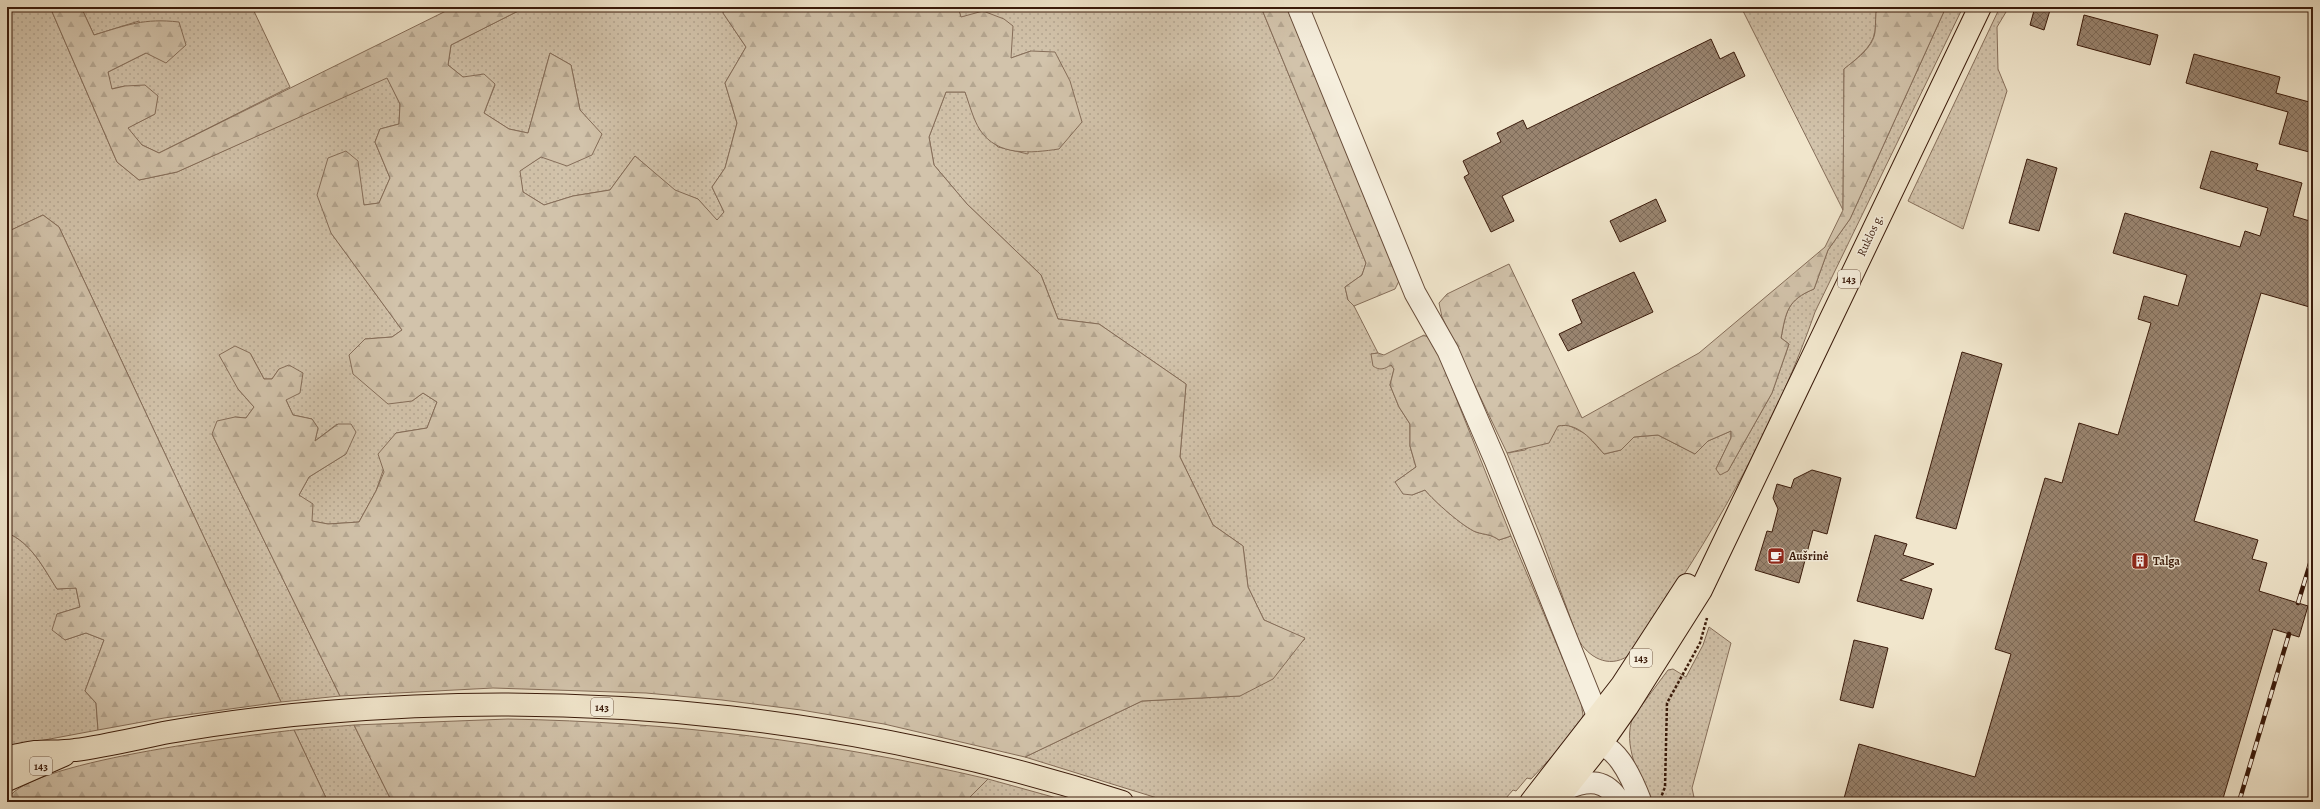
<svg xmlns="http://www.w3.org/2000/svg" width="2320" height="809" viewBox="0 0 2320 809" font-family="Alegreya,serif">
	<defs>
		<pattern id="grass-dots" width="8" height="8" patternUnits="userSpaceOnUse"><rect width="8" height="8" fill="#d2c3ab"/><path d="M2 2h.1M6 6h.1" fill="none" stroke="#b5a792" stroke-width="1.8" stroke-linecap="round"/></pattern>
		<pattern id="forest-firs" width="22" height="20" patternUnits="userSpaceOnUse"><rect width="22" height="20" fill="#d2c3ab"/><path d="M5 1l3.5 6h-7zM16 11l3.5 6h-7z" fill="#b5a792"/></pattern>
		<pattern id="building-cross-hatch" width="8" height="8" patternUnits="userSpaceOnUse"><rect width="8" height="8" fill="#99846f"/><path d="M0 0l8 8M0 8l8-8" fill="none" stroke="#7e6b59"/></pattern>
	</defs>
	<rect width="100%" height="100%" fill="#f1e6cc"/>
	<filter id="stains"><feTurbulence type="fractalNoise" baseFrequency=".005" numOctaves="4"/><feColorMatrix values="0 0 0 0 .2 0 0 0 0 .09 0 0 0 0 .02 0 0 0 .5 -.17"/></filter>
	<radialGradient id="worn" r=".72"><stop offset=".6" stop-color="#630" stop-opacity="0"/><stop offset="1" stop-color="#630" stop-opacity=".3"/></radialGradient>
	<path fill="url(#grass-dots)" stroke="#866e5a" d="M7 7H50L117 162 139 180 177 172 387 77 400 104 399 124 380 129 375 142 390 178 379 203 364 205 360 186 331 233 402 330 392 337 365 339 349 355 412 401 423 393 437 402 427 428 396 433 376 491 359 522 328 524 312 521 299 495 309 477 346 454 337 424 315 441 318 428 312 419 293 415 286 400 279 369 272 379H264L250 353 238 389 254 407 246 418 235 417 212 434 340 696 281 702 59 227 43 215 7 232Z
		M81 7H252L290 87 159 153 142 145 127 128 155 114 125 86 111 89 108 72 146 53 139 21 94 35Z
		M526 7H725L723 13 746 47 725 83 737 123 725 168 712 187 724 212 717 221 698 199 675 191 635 156 610 190 573 196 544 205 523 192 519 171 541 157 602 135 580 110 571 65 550 53 528 133 509 129 484 113 495 85 463 77 448 65 451 45Z
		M958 7H1261L1366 263 1362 275 1345 287 1348 300 1354 306 1378 353 1371 354 1391 365 1394 369 1390 385 1399 407 1410 424V446L1416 467 1395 482 1412 495 1425 490C1434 501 1463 527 1476 532 1485 535 1491 534 1499 540L1511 536 1581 702 1583 715 1580 727 1531 779 1527 778 1516 791 1513 790 1506 798 1507 802H1170L1025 757 1142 701 1240 696 1305 639 1264 620 1248 587 1243 546 1213 525 1180 457 1186 384 1099 324 1058 319 1041 275 967 204 934 165 929 137 946 92H965L980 130 998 147 1028 154 1031 51 1011 58 961 18Z
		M1741 7H1877C1875 16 1876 24 1875 32 1872 48 1855 60 1844 69L1843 210Z
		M1946 7H1963L1815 312C1778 419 1720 523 1656 617 1650 626 1637 651 1628 656 1608 669 1588 657 1578 639L1541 537 1507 453 1525 450 1558 426 1566 424 1586 434 1604 454 1621 450 1634 437 1658 435 1695 454 1708 441 1731 431V438L1716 469 1728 471 1772 393 1789 344 1781 338C1786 312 1787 300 1814 289L1828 250 1850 219Z
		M2000 7H2009L1997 27 1998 69 2007 91 1963 229 1908 201Z
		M7 533C31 542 44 569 57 589L76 588 80 607 57 614 65 640 86 633 104 640 85 691 96 703 98 730 7 747Z
		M1709 627 1731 643 1692 788 1695 802H1649C1640 776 1622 745 1633 717L1668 670 1673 669 1686 677 1703 645Z
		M354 725 392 802H328L294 730Z
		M988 779 1071 802H965Z"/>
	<path fill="url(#forest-firs)" stroke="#866e5a" d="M50 7H81L94 35C127 25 144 18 179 22L186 45 166 63 146 53 108 72 112 89 125 86 145 85 158 96 155 114 128 128 142 145 159 153 454 7H526L451 45 448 65 463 77 484 74 495 84 484 113 509 129 528 133 550 53 571 65 580 110 602 134 592 155 567 166 541 157 520 171 523 192 544 205 573 196 610 190 635 156 675 190 698 199 717 220 724 212 712 187 725 168 737 123 725 83 746 47 723 13 725 7H958L961 17 983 11 1004 19 1013 26 1011 58 1031 51 1055 52 1070 81 1082 122 1059 149C1031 153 998 157 980 130 973 119 969 103 965 92H946L929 137 934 165 967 204 1041 275 1058 319 1099 324 1186 384 1180 457 1213 525 1243 546 1248 587 1264 620 1305 638 1273 679 1240 696 1142 701 1025 757 884 724 801 710 722 700 646 693 493 688 340 696 212 434 217 421 235 417 246 418 254 407 238 389 219 355 235 346 250 353 264 379H272L279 369 289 365 303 373 300 393 286 400 293 415 312 419 318 428 315 441 338 424H351L356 432 346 454 309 477 299 495 313 504 312 521 328 524 359 522 376 491 384 472 378 454 396 433 427 428 437 402 423 393 412 401 388 404 353 374 349 355 365 339 392 337 402 330 331 233 317 195 328 158 346 151 358 161 364 205 379 203 390 178 375 142 380 129 399 124 400 104 387 78 177 172 139 180 117 162Z
		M1261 7H1290L1400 279 1395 289 1354 306 1348 300 1345 287 1362 275 1366 263Z
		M1877 7H1946L1850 219 1828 250 1814 289C1787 300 1786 312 1781 338L1789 344 1772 393 1728 471 1720 475 1716 469 1731 438V431L1708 441 1695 454 1658 435 1634 437 1621 450 1604 454C1592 440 1578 422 1558 426L1549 443 1507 453 1442 317 1439 303 1447 294 1509 264 1582 418 1699 353 1825 247 1843 210 1844 69C1855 60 1873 48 1875 32 1876 23 1875 16 1877 7Z
		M43 215 59 227 281 702 164 718 98 730 96 703 85 691 104 640 86 633 65 640 52 630 57 614 80 607 76 588 57 589C44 569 31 542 7 533V232Z
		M1424 335 1433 340 1511 536 1499 540C1491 534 1485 535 1476 532 1463 527 1434 501 1425 490L1412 495 1403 494 1395 482 1416 467 1410 446V424L1399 407 1390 385 1394 369 1391 365C1384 369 1380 371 1373 366L1371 354 1378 353 1384 355Z
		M508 719C673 722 827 741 988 779L965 802H392L354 725Z
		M294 730 328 802H7C15 762 253 735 294 730Z"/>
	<path fill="url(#building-cross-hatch)" stroke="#3a1a0a" d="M2035 7H2051L2044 30 2030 25Z
		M2084 15 2158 35 2150 65 2077 45Z
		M1711 39 1720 59 1734 52 1745 76 1502 196 1514 221 1491 232 1464 177 1469 174 1463 161 1501 142 1497 133 1523 120 1527 129Z
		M2194 54 2280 77 2276 93 2313 103V153L2279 144 2288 112 2186 83Z
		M2211 151 2258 164 2256 170 2302 183 2293 216 2313 222V308L2261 293 2194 521 2258 540 2252 559 2267 563 2259 591 2308 606 2299 637 2273 629 2222 802H1843L1859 744 1975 777 2011 654 1995 649 2045 478 2062 483 2079 423 2118 435 2151 323 2138 319 2144 296 2178 306 2187 275 2113 253 2125 213 2240 247 2245 231 2260 236 2268 208 2200 188Z
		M2027 159 2057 168 2039 231 2009 223Z
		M1656 199 1666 221 1620 242 1610 221Z
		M1634 272 1653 312 1568 351 1559 334 1582 323 1572 300Z
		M1962 352 2002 364 1956 529 1916 518Z
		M1812 470 1841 478 1827 534 1813 530 1799 583 1755 570 1767 531 1772 532 1778 509 1773 498 1777 484 1791 488 1794 479Z
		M1875 535 1907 544 1903 555 1934 564 1900 580 1932 589 1923 619 1857 601Z
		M1854 640 1888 648 1873 708 1840 700Z"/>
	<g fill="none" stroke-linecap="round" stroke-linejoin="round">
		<defs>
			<path id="minor" d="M1298 7 1415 293 1448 351 1495 460 1598 717
				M1583 745C1614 733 1633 781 1641 802
				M1566 789C1589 779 1606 779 1620 802"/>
			<path id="major" d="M7 757C16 756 26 753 35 752 48 751 62 752 75 750 106 746 138 738 169 732 221 723 274 716 327 712 595 689 866 719 1122 802
				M7 780 64 755
				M1531 802 1622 685 1687 585
				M1555 802 1601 744 1627 707 1701 590 1980 7"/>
		</defs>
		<use href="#minor" stroke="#684d3a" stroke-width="23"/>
		<use href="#major" stroke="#3a1a0a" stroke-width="24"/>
		<path stroke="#3a1a0a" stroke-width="2.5" stroke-dasharray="3 2" stroke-linecap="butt" d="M1660 800 1665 787 1667 703 1700 643 1707 618"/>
		<use href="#minor" stroke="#f6efde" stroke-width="21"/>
		<use href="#major" stroke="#f1e6cc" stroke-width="22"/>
		<defs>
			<path id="rail" d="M2298 603 2313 554
				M2239 802 2289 634"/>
		</defs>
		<use href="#rail" stroke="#3a1a0a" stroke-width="4.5"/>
		<use href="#rail" stroke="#f6efde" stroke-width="3" stroke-dasharray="9" stroke-linecap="butt"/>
	</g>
	<defs>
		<symbol id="cafe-square" viewBox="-11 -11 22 22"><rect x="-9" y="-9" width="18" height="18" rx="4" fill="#8f2418" stroke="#f6efde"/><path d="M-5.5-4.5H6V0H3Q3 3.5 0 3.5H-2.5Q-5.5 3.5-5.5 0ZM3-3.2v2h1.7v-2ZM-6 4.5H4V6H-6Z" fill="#fff"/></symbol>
		<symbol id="building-square" viewBox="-11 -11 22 22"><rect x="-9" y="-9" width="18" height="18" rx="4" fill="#8f2418" stroke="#f6efde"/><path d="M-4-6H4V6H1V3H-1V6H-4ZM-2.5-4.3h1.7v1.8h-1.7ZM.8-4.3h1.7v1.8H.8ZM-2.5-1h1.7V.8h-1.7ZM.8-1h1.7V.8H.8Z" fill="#fff"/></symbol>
	</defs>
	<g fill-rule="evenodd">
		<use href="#cafe-square" x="1766" y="546" width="20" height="20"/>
		<use href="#building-square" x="2130" y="551" width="20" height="20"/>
	</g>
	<g text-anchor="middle" stroke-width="3" stroke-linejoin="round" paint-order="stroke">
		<g fill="#f6efde" stroke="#725a4a" stroke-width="1">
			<rect x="1838" y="270" width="22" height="18" rx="3"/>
			<rect x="1630" y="649" width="22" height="18" rx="3"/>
			<rect x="591" y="698" width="22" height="18" rx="3"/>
			<rect x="30" y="757" width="22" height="18" rx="3"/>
		</g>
		<g font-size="11" font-weight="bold" fill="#3a1a0a">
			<text x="1849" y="283">143</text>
			<text x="1641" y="662">143</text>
			<text x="602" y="711">143</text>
			<text x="41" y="770">143</text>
		</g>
		<g font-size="12" fill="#3a1a0a" stroke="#f6efde">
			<text transform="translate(1870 235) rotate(-65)" y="4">Ruklos g.</text>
		</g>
		<g font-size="12" font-weight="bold" fill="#3a1a0a" stroke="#f6efde" text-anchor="start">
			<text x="1789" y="560">Aušrinė</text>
			<text x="2153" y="565">Talga</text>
		</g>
	</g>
	<rect width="2320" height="809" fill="none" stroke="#f1e6cc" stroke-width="24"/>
	<rect x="8" y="8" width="2304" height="793" fill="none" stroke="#3a1a0a" stroke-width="2"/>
	<rect x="12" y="12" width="2296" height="785" fill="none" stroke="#3a1a0a"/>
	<rect width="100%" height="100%" filter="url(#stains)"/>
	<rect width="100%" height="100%" fill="url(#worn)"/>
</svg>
